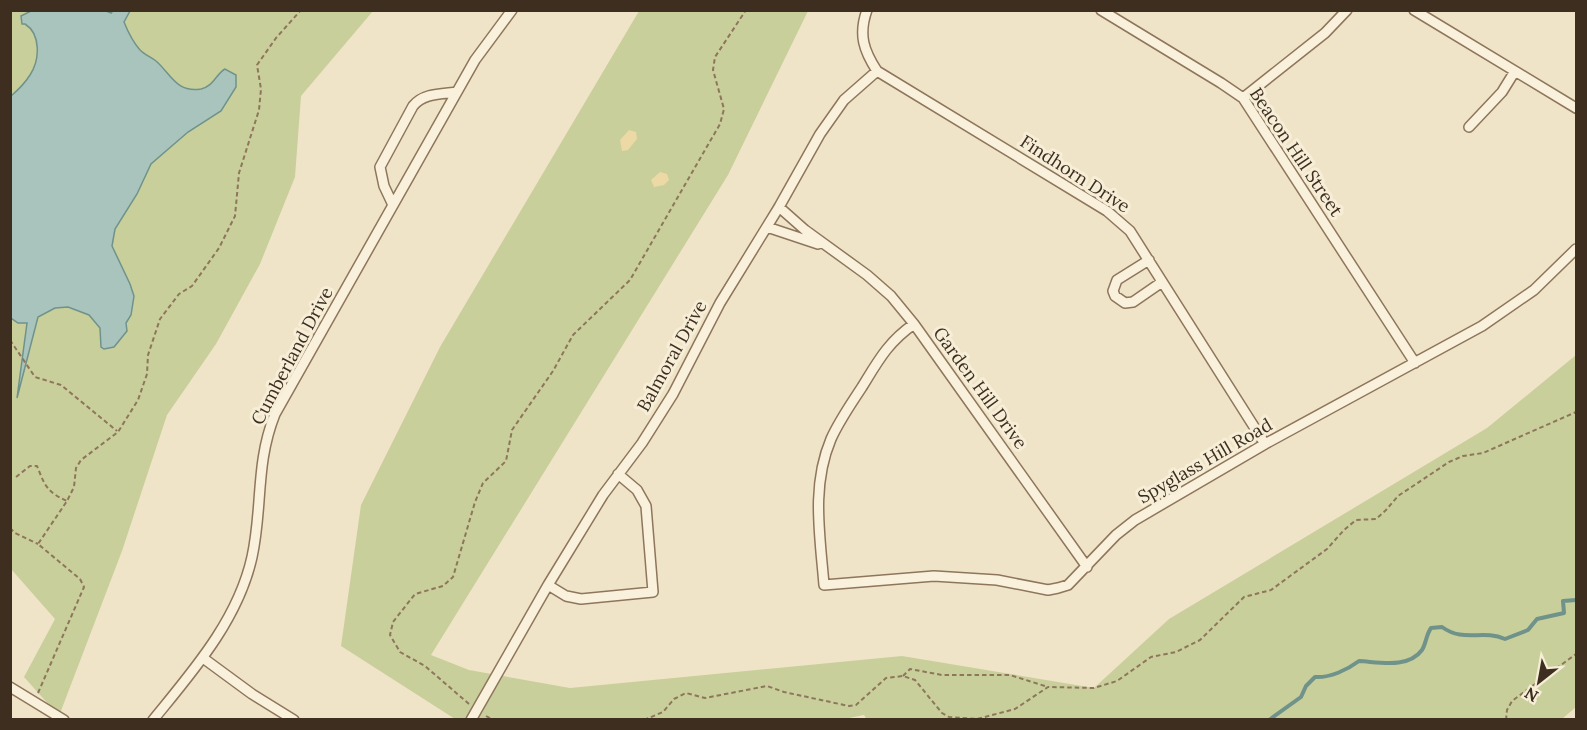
<svg xmlns="http://www.w3.org/2000/svg" width="1587" height="730" viewBox="0 0 1587 730" font-family="Lora,serif">
	<rect width="100%" height="100%" fill="#f0e4c8"/>
	<path fill="#c9cf9b" d="M10 11H373L301 96 295 177 260 264 216 344 167 415 122 551 59 716 24 677 55 619 11 569Z
		M639 11H808L728 175 431 655 469 670 570 688 902 656 1094 688 1169 619 1487 428 1576 355V707L1562 719 867 720 864 715 839 720 455 719 341 646 361 505 440 347Z"/>
	<path fill="#ecd9a5" d="M629 130 636 132 637 139 628 150 622 151 620 140Z
		M660 172 667 174 669 180 664 185 654 187 651 180Z"/>
	<path fill="#a9c4bc" stroke="#6f938a" stroke-width="1.5" d="M104 10 111 13 113 11H130L124 22C128 32 133 42 140 50 145 55 151 57 156 61 171 74 176 93 201 89 214 86 216 74 225 69L236 75V87L221 111 188 132 151 164 137 194 115 229 112 246 130 284 134 296 131 315 126 323 127 331 114 347 104 349 101 347 100 328 89 315 68 307 55 308 38 317 17 398 27 323H18L11 318V96C18 90 25 83 30 75 40 60 41 34 25 24H22L21 16 31 11Z"/>
	<g fill="none" stroke-linecap="round" stroke-linejoin="round">
		<path stroke="#6f938a" stroke-width="4" d="M1269 720 1301 697 1306 686 1315 677C1330 678 1347 670 1359 661 1379 662 1408 669 1422 650 1426 644 1426 635 1431 628L1442 627C1464 643 1482 629 1505 639L1528 630 1537 619 1564 613 1563 601 1576 600"/>
		<defs>
			<path id="minor" d="M1101 10 1221 83 1243 98 1415 363
				M1414 10 1576 108
				M877 71 1107 211 1130 231 1265 444
				M1243 98 1325 33 1347 10
				M1469 127 1502 92 1515 71
				M393 205 384 186 380 167 413 106C423 93 442 94 457 92
				M779 207 805 230 867 275 891 296 914 324 1087 567
				M767 227 818 244
				M1149 260 1117 280 1113 291 1115 296 1125 303 1133 302 1162 282
				M914 324C888 342 878 361 862 387 851 404 839 421 831 439 811 486 820 535 824 585L934 576 997 580 1048 590 1058 588 1068 585 1116 535 1135 520 1265 444 1482 326 1534 290 1576 249
				M548 585 566 596 581 599 653 592 646 506 637 490 618 474
				M203 658 252 694 294 720
				M10 687 64 720
				M153 720C193 671 238 620 252 557 263 507 255 464 275 414L475 60 512 10
				M471 720 548 585 603 495 642 443 673 394 720 303 779 207 820 134 844 100 877 71C864 51 858 35 867 10"/>
		</defs>
		<use href="#minor" stroke="#8d765c" stroke-width="12"/>
		<path stroke="#8d765c" stroke-width="2" stroke-dasharray="4.5 3" stroke-linecap="butt" d="M10 340 35 377 61 385 117 431
			M16 477 30 466H37C45 486 47 492 67 501
			M10 528 15 533 38 544
			M903 676 910 669 942 675H1010L1048 687
			M38 693 84 587 80 579 38 544 67 501 74 487 76 468 81 460 118 432 138 400 147 374 148 355 160 319 179 294 192 286 219 248 235 216 239 173 259 110 261 89 257 65 276 38 301 10
			M469 704 425 666 400 652 390 635 393 622 415 594 443 586 453 577 475 502 483 483 506 461 512 430 553 371 573 335 630 280 720 124 724 109 713 70 715 57 746 10
			M486 716 493 720
			M566 720H571
			M644 720 663 712 674 699 686 693 705 698 767 686 784 692 849 706 856 705 886 678 903 676 915 680 942 713 949 717 977 719 1015 709 1048 687 1094 688 1117 681 1151 657 1176 652 1200 640 1244 597 1271 590 1327 549 1344 530 1356 520 1376 519 1386 510 1398 496 1449 462 1463 456 1483 453 1576 412
			M1506 720 1507 710 1512 701 1576 654"/>
		<use href="#minor" stroke="#faf1dc" stroke-width="9"/>
	</g>
	<g text-anchor="middle" stroke-width="6" stroke-linejoin="round" paint-order="stroke">
		<g font-size="18" fill="#3d2e20" stroke="#f7eed8">
			<text transform="translate(1296 152) rotate(56)" y="6">Beacon Hill Street</text>
			<text transform="translate(1075 174) rotate(33)" y="6">Findhorn Drive</text>
			<text transform="translate(292 356) rotate(-62)" y="6">Cumberland Drive</text>
			<text transform="translate(672 356) rotate(-61)" y="6">Balmoral Drive</text>
			<text transform="translate(980 388) rotate(54)" y="6">Garden Hill Drive</text>
			<text transform="translate(1205 461) rotate(-30)" y="6">Spyglass Hill Road</text>
		</g>
	</g>
	<rect width="1587" height="730" fill="none" stroke="#3d2e20" stroke-width="24"/>
	<g transform="translate(1539 682) rotate(211)" stroke="#f7eed8" stroke-width="4.5" paint-order="stroke">
	<path d="M0-4.5L10 22L0 15L-10 22Z" fill="#3d2e20"/>
	<text y="-9" font-size="16" font-weight="bold" text-anchor="middle" fill="#3d2e20">N</text>
	</g>
</svg>
